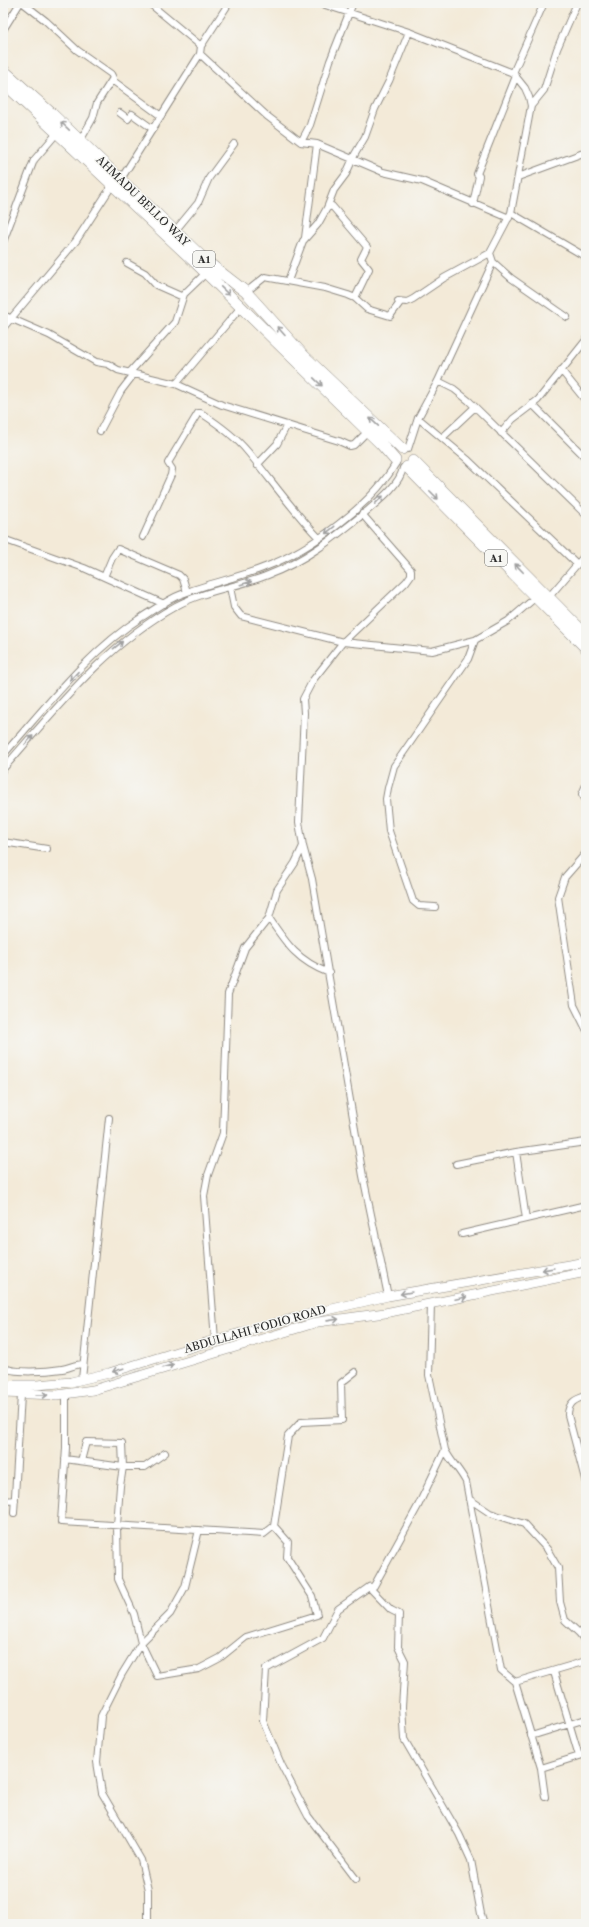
<svg xmlns="http://www.w3.org/2000/svg" width="589" height="1927" viewBox="0 0 589 1927" font-family="'Libre Caslon Text',serif">
	<rect width="100%" height="100%" fill="#f6f6f2"/>
	<filter id="ink" filterUnits="userSpaceOnUse"><feTurbulence type="fractalNoise" baseFrequency=".025" numOctaves="2"/><feDisplacementMap in="SourceGraphic" scale="8" xChannelSelector="R" yChannelSelector="G"/><feConvolveMatrix kernelMatrix="1 2 1 2 8 2 1 2 1" color-interpolation-filters="sRGB"/></filter>
	<filter id="wash" filterUnits="userSpaceOnUse"><feTurbulence type="fractalNoise" baseFrequency=".012" numOctaves="4" result="noise"/><feDisplacementMap in="SourceGraphic" scale="16" xChannelSelector="R" yChannelSelector="G"/><feGaussianBlur stdDeviation="0.9" result="paint"/><feColorMatrix in="noise" values="0 0 0 0 0 0 0 0 0 0 0 0 0 0 0 0 0 1.4 0 .05"/><feComposite in="paint" operator="in"/></filter>
	<g filter="url(#wash)">
		<rect width="100%" height="100%" fill="#f3ead8"/>
	</g>
	<g filter="url(#ink)">
		<g fill="none" stroke-linecap="round" stroke-linejoin="round">
			<defs>
				<path id="street" d="M23 3 46 21 77 50 111 74 113 78 97 103 93 118 80 141
					M149 3 201 46
					M319 3 409 32 513 73 525 88 529 97 531 106 511 213 490 253 493 262 438 381 418 418 408 449
					M3 30 20 3
					M200 54 267 116 301 142 317 144 383 172 422 181 509 218
					M513 73 544 3
					M112 80 161 116
					M531 106 544 90 557 49 577 3
					M120 113 128 119 132 114 153 129
					M301 142 310 125 330 61 353 3
					M518 177 586 152
					M121 179 200 54 201 46 229 3
					M473 204 479 176 477 174 516 76
					M327 208 332 206 367 247 361 259 369 269 355 298
					M511 213 586 257
					M175 231 198 203 209 178 234 144
					M305 238 317 144
					M3 242 34 160 58 132
					M493 262 511 278 567 317
					M127 263 145 273 156 285 183 297
					M288 281 303 241 318 224 327 208 334 190 346 174 355 154 365 137 375 109 389 81 409 32
					M246 292 265 277 325 288 348 295 355 298 367 309 390 316 399 304 398 301 407 302 413 299 444 278 490 253
					M3 315 49 335 96 362 108 364 118 370 176 384 222 405 339 441 350 446 354 445 368 431
					M3 328 76 241 113 184
					M561 370 586 401
					M130 372 175 322 184 294 206 273
					M438 381 454 389 469 401 586 515
					M176 384 241 307
					M532 404 586 458
					M418 418 467 459 577 564
					M100 431 121 391 134 374
					M501 433 513 419 538 400 586 340
					M443 437 475 407
					M257 465 277 444 287 425
					M362 514 411 570V575L406 582 343 642 313 680 303 699 304 713 299 822 303 846 312 879 363 1176 388 1296
					M143 537 171 475 172 469 168 463 198 413H201C218 424 235 436 248 452 272 481 293 511 319 538
					M3 539 84 568 164 604
					M104 577 112 558 118 549 179 575 183 579 187 592
					M230 587 234 607 241 616 343 642 432 651 475 640 508 621 536 597
					M548 598 586 554
					M3 755C46 707 87 652 142 617 155 609 168 599 182 594 209 583 238 578 265 567 310 550 372 505 396 463
					M3 769C56 709 105 645 176 606 205 590 239 587 268 575 306 561 336 536 367 511 380 500 400 484 403 468
					M586 785 582 794 586 800
					M3 842 47 849
					M586 853 565 877 558 897 574 1005 586 1029
					M435 907 419 906 413 901 389 831 386 799 388 788 394 766 468 659 475 640
					M269 918C287 945 298 961 329 973
					M516 1152 526 1219
					M456 1164 516 1152 586 1142
					M462 1234 586 1205
					M431 1304 429 1375 445 1450C451 1462 460 1470 466 1482L501 1670 515 1682 541 1768 545 1797
					M215 1340 204 1196 208 1175 223 1133 228 994 245 948 269 918 277 890 295 863 303 846
					M3 1367C13 1374 49 1371 62 1369 69 1368 76 1364 83 1364
					M82 1379 109 1118
					M66 1394V1448L61 1522 264 1534 274 1526 288 1436 301 1422 342 1420 341 1383 355 1372
					M586 1396C575 1399 568 1403 568 1415L586 1483
					M65 1459 123 1467 120 1486 117 1525 118 1579 134 1614 141 1643 157 1676 199 1669 220 1658 246 1637 317 1615 312 1596 287 1557 288 1542 274 1526
					M81 1461 86 1442 122 1443 123 1467H145L165 1453
					M469 1499 490 1513 524 1524 547 1549 558 1568 560 1602 565 1620 579 1633 586 1642
					M3 1501 15 1500
					M14 1513 21 1395
					M369 1587 391 1610 399 1614 398 1647 405 1661 402 1707 404 1739 459 1834 471 1860 481 1914 484 1924
					M554 1672 579 1756
					M515 1682 586 1661
					M531 1736 586 1719
					M541 1768 586 1754
					M356 1879 308 1816 281 1764 263 1721 266 1669 323 1638 338 1609 369 1587 374 1586 418 1506 445 1450
					M148 1924V1890L141 1860 102 1793 97 1762 101 1716 122 1674 141 1643 170 1614 185 1587 199 1530"/>
				<path id="secondary" d="M3 1385H37L71 1382 109 1373 215 1340 306 1315 388 1296 586 1262
					M3 1393 57 1395 93 1390 318 1322 385 1313 586 1272"/>
				<path id="highway" d="M3 70 52 114 206 261 246 292 303 355 402 449
					M3 82 196 263 381 444 395 460
					M413 461 586 635
					M407 467 586 648"/>
			</defs>
			<use href="#street" stroke="#8f8a82" stroke-width="8"/>
			<use href="#secondary" stroke="#8f8a82" stroke-width="10"/>
			<use href="#highway" stroke="#8f8a82" stroke-width="12"/>
			<use href="#street" stroke="#fff" stroke-width="6"/>
			<use href="#secondary" stroke="#fff" stroke-width="9"/>
			<use href="#highway" stroke="#fff" stroke-width="11"/>
		</g>
		<defs><path id="oneway-shaft" d="M-6 0H5M1.5-3L5.5 0L1.5 3" fill="none" stroke-width="1.6" stroke-linecap="round" stroke-linejoin="round"/></defs>
		<g stroke="#a0a0a0">
			<use href="#oneway-shaft" transform="translate(65 126) rotate(-136)"/>
			<use href="#oneway-shaft" transform="translate(225 291) rotate(44)"/>
			<use href="#oneway-shaft" transform="translate(281 331) rotate(-132)"/>
			<use href="#oneway-shaft" transform="translate(318 382) rotate(44)"/>
			<use href="#oneway-shaft" transform="translate(374 422) rotate(-137)"/>
			<use href="#oneway-shaft" transform="translate(434 495) rotate(45)"/>
			<use href="#oneway-shaft" transform="translate(379 500) rotate(-44)"/>
			<use href="#oneway-shaft" transform="translate(330 530) rotate(142)"/>
			<use href="#oneway-shaft" transform="translate(519 568) rotate(-134)"/>
			<use href="#oneway-shaft" transform="translate(246 583) rotate(-16)"/>
			<use href="#oneway-shaft" transform="translate(118 645) rotate(-39)"/>
			<use href="#oneway-shaft" transform="translate(74 676) rotate(133)"/>
			<use href="#oneway-shaft" transform="translate(29 740) rotate(-48)"/>
			<use href="#oneway-shaft" transform="translate(548 1269) rotate(170)"/>
			<use href="#oneway-shaft" transform="translate(406 1293) rotate(170)"/>
			<use href="#oneway-shaft" transform="translate(461 1298) rotate(-12)"/>
			<use href="#oneway-shaft" transform="translate(333 1320) rotate(-8)"/>
			<use href="#oneway-shaft" transform="translate(168 1366) rotate(-16)"/>
			<use href="#oneway-shaft" transform="translate(118 1370) rotate(162)"/>
			<use href="#oneway-shaft" transform="translate(42 1395)"/>
		</g>
	</g>
	<g text-anchor="middle" stroke-width="3" stroke-linejoin="round" paint-order="stroke">
		<g fill="#f6f6f2" stroke="#686867" stroke-width="1">
			<rect x="193" y="251" width="22" height="16" rx="3"/>
			<rect x="485" y="550" width="22" height="16" rx="3"/>
		</g>
		<g font-size="10" font-weight="bold" fill="#2b2b2b">
			<text x="204" y="263">A1</text>
			<text x="496" y="562">A1</text>
		</g>
		<g font-size="11" fill="#2b2b2b" stroke="#f6f6f2">
			<text transform="translate(143 201) rotate(44)" y="4">AHMADU BELLO WAY</text>
			<text transform="translate(255 1329) rotate(-16)" y="4">ABDULLAHI FODIO ROAD</text>
		</g>
	</g>
	<rect width="589" height="1927" fill="none" stroke="#f6f6f2" stroke-width="16"/>
</svg>
